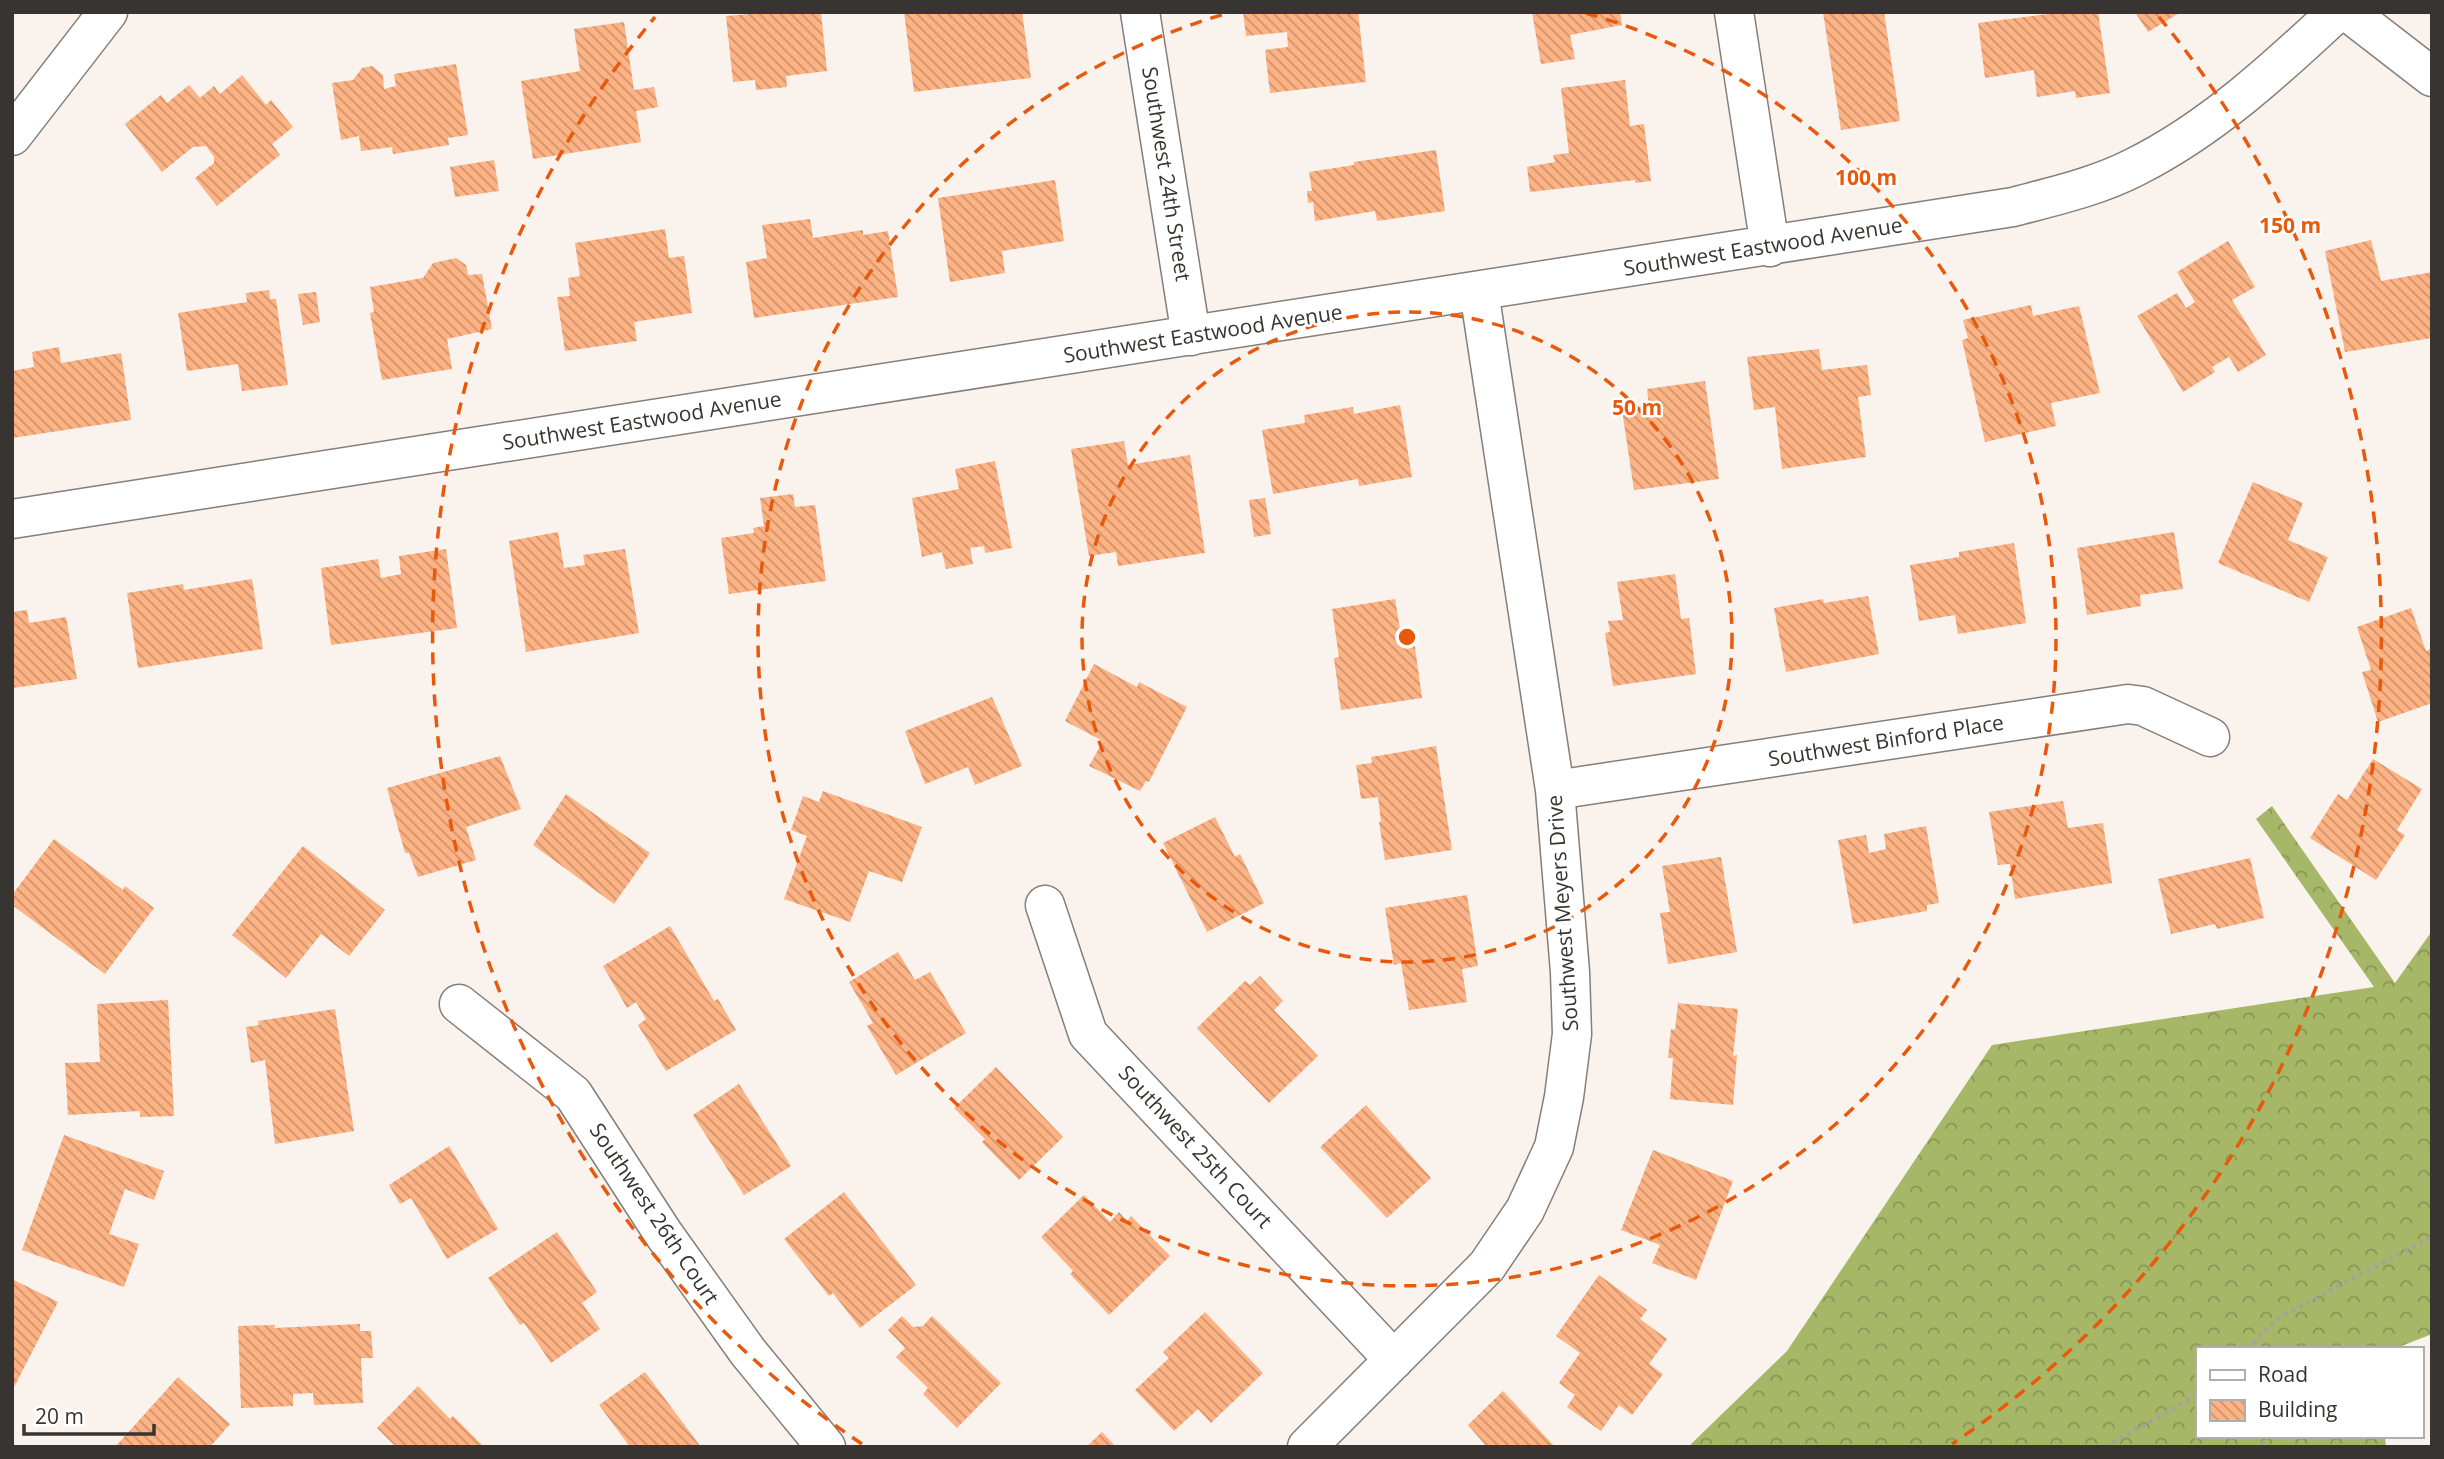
<svg xmlns="http://www.w3.org/2000/svg" width="2444" height="1459" viewBox="0 0 2444 1459" font-family="'Open Sans',sans-serif">
	<defs>
		<pattern id="forest-crowns" width="20" height="18" patternUnits="userSpaceOnUse" patternTransform="scale(1.75)"><rect width="20" height="18" fill="#a6b767"/><path d="M2 6a3 3 0 1 1 6 0M12 15a3 3 0 1 1 6 0" fill="none" stroke="#889655"/></pattern>
		<pattern id="building-back-hatch" width="6" height="6" patternUnits="userSpaceOnUse" patternTransform="scale(1.75)"><rect width="6" height="6" fill="#fdb384"/><path d="M-1 5l2 2M0 0l6 6M5-1l2 2" fill="none" stroke="#ce926d"/></pattern>
	</defs>
	<rect width="100%" height="100%" fill="#faf2ed"/>
	<path fill="url(#forest-crowns)" d="M2272 806 2395 983 2432 931V1334L2394 1349H2197V1436H2385L2386 1447H1688L1787 1351 1992 1045 2374 987 2256 819Z"/>
	<path fill="url(#building-back-hatch)" d="M772 12H821L827 71 786 76 787 87 756 90 755 80 733 82 726 16Z
		M904 12H1022L1031 78 914 92Z
		M1243 12H1358L1366 82 1270 93 1265 50 1288 47 1287 32 1246 36Z
		M1532 12H1620L1622 25 1570 35 1575 59 1541 64Z
		M1823 12H1884L1900 121 1841 130Z
		M2062 12H2098L2110 93 2076 98 2075 91 2037 97 2034 70 1985 78 1978 23Z
		M2135 12H2181L2148 32Z
		M624 22 634 90 654 87 658 107 636 111 641 142 533 159 521 81 580 71 574 29Z
		M456 64 468 135 448 138 449 145 393 154 392 147 361 151 359 136 341 140 332 83 353 80 362 68 372 66 383 75 384 89 396 86 394 74Z
		M242 75 266 105 271 100 293 127 272 144 280 155 217 206 195 178 214 163V157L206 146 193 147 162 172 125 124 161 95 167 103 189 85 200 98 214 86 220 94Z
		M1625 80 1630 126 1644 124 1651 181 1635 183V180L1530 192 1527 167 1555 162 1553 155 1569 153 1561 88Z
		M1436 150 1445 211 1377 221 1375 211 1315 221 1313 202 1308 203 1307 191H1312L1309 172 1354 165V162Z
		M494 160 499 191 455 197 450 167Z
		M1055 180 1064 241 1002 251 1005 273 950 282 938 198Z
		M810 219 813 238 863 230V235L888 231 898 297 754 318 746 262 767 258 762 225Z
		M665 229 669 258 684 256 692 313 634 322 637 341 565 351 557 297 570 296 568 278 580 276 575 243Z
		M2371 240 2381 281 2432 272V338L2345 352 2325 251Z
		M2228 241 2255 287 2232 300 2266 355 2238 372 2229 357 2212 367 2215 372 2183 392 2137 316 2177 293 2186 308 2195 302 2177 272Z
		M456 258 466 265 468 275 482 274 492 329 447 339 452 369 382 380 370 313 374 312 370 287 423 278 433 263Z
		M269 290 270 299H276L288 385 242 391 238 364 187 371 178 313 247 302 246 293Z
		M316 292 320 322 303 325 298 294Z
		M2031 305 2033 316 2079 306 2100 393 2051 403 2056 426 1985 442 1962 340 1968 338 1963 320Z
		M59 347 61 363 121 353 131 420 12 438V371L34 367 32 352Z
		M1819 349 1822 370 1867 365 1871 395 1858 397 1866 457 1782 469 1775 407 1754 410 1747 357Z
		M1705 381 1719 479 1634 490 1622 410 1649 406 1647 389Z
		M1400 405 1412 477 1359 486 1358 479 1273 494 1262 430 1305 423 1304 415 1353 407 1354 414Z
		M1124 441 1128 465 1190 455 1205 553 1118 566 1116 552 1089 556 1071 449Z
		M995 461 1012 548 985 553 984 546 970 548 973 564 946 569 942 552 922 557 912 498 959 489 955 469Z
		M2253 482 2303 503 2288 540 2328 557 2309 602 2218 563Z
		M793 494 795 507 815 505 826 581 729 594 721 538 754 533 753 528 764 526 760 498Z
		M1265 498 1271 534 1254 537 1249 500Z
		M558 532 564 568 585 565 583 555 625 549 639 633 526 652 509 541Z
		M2174 532 2183 589 2140 595 2141 606 2087 615 2077 548Z
		M2014 543 2026 623 1958 634 1955 615 1919 621 1910 565 1959 557V552Z
		M446 549 457 628 331 645 321 568 378 559 381 578 401 574 399 556Z
		M1675 574 1681 619 1689 618 1696 674 1613 686 1605 633 1610 632 1608 621 1623 620 1617 582Z
		M252 579 263 649 138 668 127 593 183 584 184 590Z
		M1868 596 1879 654 1786 672 1774 608 1823 599 1824 603Z
		M1395 599 1400 629 1412 626 1422 698 1341 710 1334 658 1339 657 1332 609Z
		M2411 608 2426 651 2432 648V703L2378 722 2362 672 2371 670 2357 627Z
		M27 610 29 623 66 617 77 679 12 688V612Z
		M1094 664 1137 687 1139 682 1187 707 1149 782 1146 781 1140 791 1089 766 1103 741 1065 721Z
		M992 697 1022 766 975 785 968 767 925 784 905 731Z
		M1436 746 1452 850 1385 860 1379 822H1381L1378 797 1361 799 1356 765 1372 763 1371 757Z
		M500 756 521 809 466 827 476 860 418 877 409 853H405L387 788Z
		M2373 759 2422 789 2397 830 2405 835 2376 880 2310 838 2338 794 2347 800Z
		M823 791 922 827 902 882 869 871 850 922 784 899 807 836 791 830 803 796 819 802Z
		M566 794 650 853 614 904 533 845Z
		M2063 801 2068 828 2103 823 2112 883 2015 899 2010 864 1998 865 1989 812Z
		M1215 817 1235 857 1240 854 1264 903 1207 932 1163 843Z
		M1926 826 1939 903 1927 905V911L1853 924 1838 840 1866 835 1869 853 1886 849 1884 834Z
		M54 839 123 890 125 886 154 908 105 974 12 905V895Z
		M303 846 385 910 349 956 321 934 286 978 232 935Z
		M1721 857 1737 952 1668 964 1660 913 1670 912 1662 866Z
		M2250 858 2264 918 2217 929 2215 924 2171 934 2158 879Z
		M1467 895 1478 966 1462 969 1467 1002 1409 1010 1401 963 1394 965 1385 908Z
		M670 926 714 1001 718 999 736 1030 666 1071 638 1025 646 1019 636 1002 627 1008 603 966Z
		M898 952 915 980 930 972 966 1033 896 1075 867 1026 873 1023 849 982Z
		M1260 976 1283 1001 1274 1010 1318 1056 1269 1103 1197 1028 1245 981 1250 985Z
		M168 1000 174 1116 140 1117V1111L68 1115 65 1063 100 1062 97 1004Z
		M1678 1003 1738 1009 1733 1056 1737 1055 1733 1105 1670 1099 1673 1058H1668L1671 1029 1675 1030Z
		M335 1009 354 1131 275 1144 265 1060 251 1063 246 1027 259 1025 258 1021Z
		M996 1067 1063 1137 1019 1180 982 1142 985 1139 954 1108Z
		M739 1084 791 1166 744 1195 693 1115Z
		M1366 1105 1431 1178 1387 1218 1320 1147Z
		M64 1135 164 1171 154 1200 125 1189 109 1234 139 1244 124 1287 22 1250Z
		M449 1146 498 1229 447 1259 411 1198 400 1204 389 1185Z
		M1653 1150 1733 1181 1696 1280 1652 1263 1660 1245 1621 1230Z
		M844 1192 916 1285 860 1328 833 1293 829 1296 784 1239Z
		M1084 1195 1110 1222 1119 1212 1127 1221 1131 1216 1170 1256 1109 1315 1070 1274 1073 1271 1041 1237Z
		M557 1232 597 1292 582 1303 600 1329 551 1363 524 1323 520 1325 488 1278Z
		M1599 1275 1647 1310 1640 1319 1667 1339 1649 1364 1663 1374 1632 1415 1619 1405 1601 1431 1567 1407 1575 1395 1559 1383 1580 1353 1556 1336Z
		M12 1279 58 1302 14 1387 12 1386Z
		M1205 1312 1263 1373 1211 1423 1198 1409 1174 1431 1135 1390 1169 1358 1163 1352Z
		M902 1316 913 1327 923 1326 932 1316 1001 1383 957 1428 923 1394 928 1388 896 1357 905 1348 888 1330Z
		M360 1324V1331H371L373 1358H361L363 1403 314 1405 313 1393 293 1394V1406L241 1408 238 1326 275 1325 274 1328Z
		M645 1372 701 1447H630L599 1405Z
		M178 1377 230 1424 210 1447H115Z
		M418 1386 450 1419 453 1416 484 1447H396L377 1428Z
		M1503 1391 1555 1447H1487L1468 1425Z
		M1102 1432 1116 1447H1086Z"/>
	<g fill="none" stroke-linecap="round" stroke-linejoin="round">
		<defs>
			<path id="street" d="M1140 12 1191 336
				M1734 12 1770 247
				M2348 12 2432 77
				M12 136 108 12
				M12 519 2013 207C2054 196 2096 187 2135 167 2211 129 2275 70 2337 12
				M1555 790 2128 704 2143 706 2210 737
				M1045 905 1088 1034 1394 1360
				M459 1004 573 1094 663 1233 748 1352 826 1447
				M1307 1447 1487 1266 1525 1210 1554 1147 1564 1097 1572 1034 1570 972 1555 790 1479 291"/>
		</defs>
		<use href="#street" stroke="#857e7a" stroke-width="41"/>
		<path stroke="#a7a19e" stroke-width="4.5" stroke-dasharray="3.5 5" stroke-linecap="butt" d="M2247 1349 2278 1318 2432 1237
			M2255 1436 2268 1447
			M2105 1447 2197 1395"/>
		<use href="#street" stroke="#fff" stroke-width="38"/>
	</g>
	<g fill="none" stroke="#e8590c" stroke-width="3.5" stroke-dasharray="12 9">
		<circle cx="1407" cy="637" r="325"/>
		<path d="M1586 13A649 649 0 1 1 1228 13"/>
		<path d="M862 1444A974 974 0 0 1 655 17M2159 17A974 974 0 0 1 1952 1444"/>
	</g>
	<g text-anchor="middle" stroke-width="5" stroke-linejoin="round" paint-order="stroke">
		<g font-size="21" fill="#373432" stroke="#fff">
			<text transform="translate(1166 174) rotate(81)" y="7">Southwest 24th Street</text>
			<text transform="translate(1763 247) rotate(-9)" y="7">Southwest Eastwood Avenue</text>
			<text transform="translate(1203 334) rotate(-9)" y="7">Southwest Eastwood Avenue</text>
			<text transform="translate(642 421) rotate(-9)" y="7">Southwest Eastwood Avenue</text>
			<text transform="translate(1886 741) rotate(-9)" y="7">Southwest Binford Place</text>
			<text transform="translate(1563 913) rotate(-94)" y="7">Southwest Meyers Drive</text>
			<text transform="translate(1195 1147) rotate(47)" y="7">Southwest 25th Court</text>
			<text transform="translate(654 1214) rotate(56)" y="7">Southwest 26th Court</text>
		</g>
	</g>
	<circle cx="1407" cy="637" r="10" fill="#e8590c" stroke="#fff" stroke-width="3.5"/>
	<g font-size="21" text-anchor="middle" font-weight="bold" fill="#e8590c" stroke="#fff" stroke-width="5" stroke-linejoin="round" paint-order="stroke">
		<text x="1866" y="185">100 m</text>
		<text x="2290" y="233">150 m</text>
		<text x="1637" y="415">50 m</text>
	</g>
	<rect width="2444" height="1459" fill="none" stroke="#373432" stroke-width="28"/>
	<rect x="2196" y="1347" width="228" height="91" fill="#ffffff" stroke="#afaead" stroke-width="2"/>
	<rect x="2210" y="1370" width="35" height="10" fill="#ffffff" stroke="#afaead" stroke-width="2"/>
	<text x="2258" y="1382" font-size="21" fill="#373432">Road</text>
	<rect x="2210" y="1400" width="35" height="21" fill="url(#building-back-hatch)" stroke="#afaead" stroke-width="2"/>
	<text x="2258" y="1417" font-size="21" fill="#373432">Building</text>
	<path d="M24 1424v10h130v-10" fill="none" stroke="#373432" stroke-width="3.5"/>
	<text x="35" y="1424" font-size="21" fill="#373432" stroke="#ffffff" stroke-width="5" paint-order="stroke">20 m</text>
</svg>
